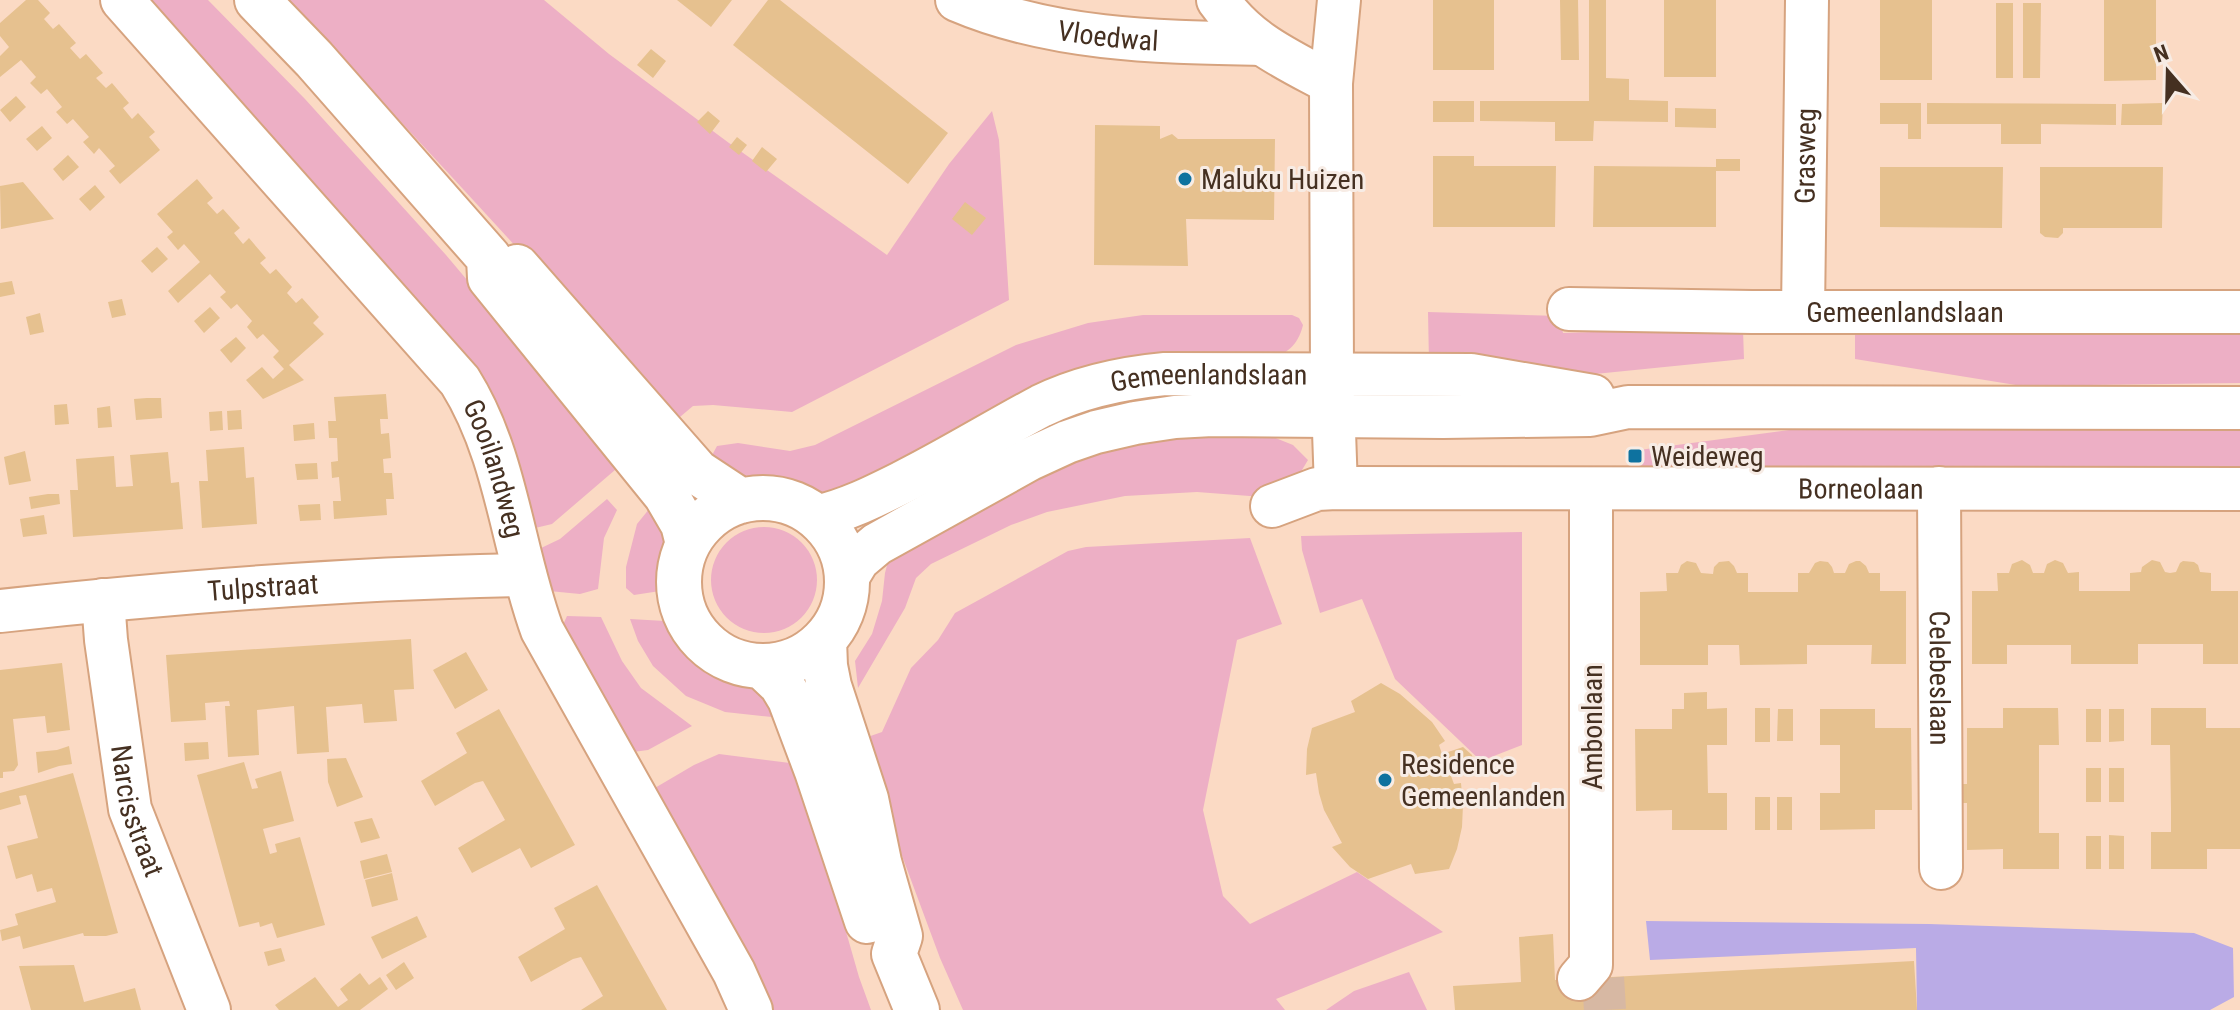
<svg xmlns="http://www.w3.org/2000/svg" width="2240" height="1010" viewBox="0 0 2240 1010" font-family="'Roboto Condensed',sans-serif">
	<rect width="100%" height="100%" fill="#fbdac4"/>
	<path fill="#edafc5" d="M139 0H208L305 99 446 255 622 464 552 524 531 529 493 402 398 278Z
		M286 0H544L609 54 729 143 887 255 949 164 992 111 999 140 1009 300 792 412 713 405 693 406 674 422C546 279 418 138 286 0Z
		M1428 312 1560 316 1563 333 1680 329 1743 330 1744 359 1595 374 1429 363Z
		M1143 315H1292L1299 318 1303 325C1294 362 1265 359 1234 357L903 471 825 495 802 488 745 476 710 459 717 446 738 443 790 451 815 445 1016 345 1088 323Z
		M1855 329 1973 334H2240V383L2022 386 1855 359Z
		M1797 429H2240V474H1640L1639 450Z
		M1216 432 1273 437 1293 445 1308 460 1299 475 1263 497 1197 492 1125 496 1047 512 1011 525 931 564 916 578 905 608 858 688 855 661 872 634 882 601 885 573 891 550 1091 450Z
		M607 499 617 510 604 538 598 589 580 594 549 591 539 549 560 539Z
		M654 503 666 541 660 591 634 595 626 588V567L637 524Z
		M711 580a53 53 0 1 1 106 0a53 53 0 1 1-106 0Z
		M1522 532V745L1481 761 1395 679 1362 599 1320 613 1302 550 1301 536Z
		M1250 538 1282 624 1237 640 1203 810 1223 896 1250 924 1357 872 1443 932 1276 999 1285 1010H963L940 958 859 740 882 732 911 668 938 640 955 613 1068 551 1086 547Z
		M567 616 601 617 622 661 641 688 692 726 648 750 633 752 562 627Z
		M630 619 665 621 674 638 704 669 761 687 772 717 725 712 686 696 653 666 638 641Z
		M719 754 798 764 859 977 871 1010H774L664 814 648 792 694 765Z
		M1409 972 1427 1010H1326L1354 991Z"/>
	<path fill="#baabe6" d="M1646 921 1929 924 2194 933 2233 948 2234 997 2210 1010H1917L1916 948 1650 960Z"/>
	<path fill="#e6c18f" d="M26 0H38L50 13 44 19 53 29 59 24 76 43 70 48 80 59 86 54 103 73 96 78 106 88 112 83 129 103 123 108 132 119 138 113 155 132 149 137 160 150 120 184 109 171 115 166 99 148 94 154 83 142 89 137 73 119 67 124 56 112 62 107 47 89 41 94 30 83 36 77 21 60 0 77V56L9 47 0 36V23Z
		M677 0H732L711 27Z
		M768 0H780L948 133 908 184 733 45Z
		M1433 0H1494V70H1433Z
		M1560 0H1578L1579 60H1561Z
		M1589 0H1606V78L1629 79V100L1668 101V122L1594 121 1593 141H1555V122L1480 121V101H1589Z
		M1664 0H1716V77H1664Z
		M1880 0H1932V80H1880Z
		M2104 0H2156V80L2104 81Z
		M1996 3H2013V78H1996Z
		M2023 3H2041L2040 78H2023Z
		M651 49 666 61 653 78 637 65Z
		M16 96 26 107 10 122 0 110Z
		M1433 101H1474V122H1433Z
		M1880 103H1921V139H1908V124H1880Z
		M1927 103 2116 104V125L2041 124V144H2001V124H1927Z
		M2163 103 2162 125H2121L2122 104Z
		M1675 108 1716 109V128L1675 127Z
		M708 111 720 121 710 134 697 122Z
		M1095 125 1160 126V139L1172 134 1178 139H1275L1274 220 1186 219 1188 266 1094 265Z
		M42 126 52 138 37 151 26 139Z
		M737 137 747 145 739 155 729 147Z
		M762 147 777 159 766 172 752 161Z
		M68 155 79 167 63 181 53 169Z
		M1433 156H1474V166H1556L1555 227H1433Z
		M1716 159H1740V171H1716V227H1593L1594 166 1716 167Z
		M1880 167H2003L2002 228 1880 227Z
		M2040 167H2163L2162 228H2063V233L2058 238 2045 237 2040 233Z
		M197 179 213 198 207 203 217 214 223 209 240 228 234 233 243 244 249 238 266 258 260 263 270 274 276 269 292 287 287 293 296 303 302 298 319 317 313 323 324 334 289 365 304 380 263 399 246 380 262 367 273 379 284 369 273 357 279 351 263 334 257 339 247 327 252 321 237 304 231 309 220 297 226 292 210 274 178 303 168 291 200 262 184 244 178 250 167 237 173 232 157 214Z
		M23 182 54 219 1 229 0 186Z
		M95 185 105 197 90 211 79 199Z
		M965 202 986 218 972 235 952 219Z
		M157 247 168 259 152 273 141 261Z
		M12 281 15 294 0 297V283Z
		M122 299 126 315 112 318 108 302Z
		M210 307 220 318 204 333 194 321Z
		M40 313 44 332 30 335 26 317Z
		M236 337 246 348 231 363 220 350Z
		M386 394 388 419H380L381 434 389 433 391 458 383 459 384 473H392L394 499H386L387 515 334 519 333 501H341L339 477 332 478 331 462 338 461 337 438H329L328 421H336L334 397Z
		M147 398H161L162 418 136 420 134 399Z
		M67 404 69 424 55 425 54 405Z
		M110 406 112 427 98 428 97 408Z
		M241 410 242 429 228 430 227 411Z
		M222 411 223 430 210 431 209 412Z
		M314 423 315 439 294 441 293 425Z
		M244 447 246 478 254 477 257 524 202 528 199 481H208L206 450Z
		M25 451 31 481 9 485 4 457Z
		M168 452 171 483 179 482 183 529 73 537 70 490H78L76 459 114 456 116 487 133 486 130 455Z
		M317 463 318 479 297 480 295 464Z
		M48 494H59L60 504 31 509 29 497Z
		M320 504 321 520 300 521 298 505Z
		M44 515 47 534 23 537 20 519Z
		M2022 560 2030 565 2033 573H2044L2047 564 2055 560 2063 563 2068 573 2079 572V591H2130V573L2141 572 2142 567 2152 560 2160 562 2165 572 2170 573 2176 572 2180 563 2183 561 2194 562 2198 565 2200 572 2211 573V591H2238V664H2203V644H2138V664H2071V645H2007V664H1972V591H1998L1997 573H2009L2012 564Z
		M1687 561 1696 563 1701 573 1713 574 1714 567 1719 562 1729 561 1734 566 1737 573H1748V592H1798V573H1809L1815 563 1820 561 1828 562 1832 567 1834 573H1845L1849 564 1856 561H1860L1866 566 1869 573H1880V591H1906V664H1871L1872 645H1807V664L1740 665 1739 645H1708V665H1640V592L1667 591 1666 573H1678L1681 565Z
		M411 639 414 689 394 690 397 721 364 723 362 704 326 707 329 752 297 754 294 706 257 710 259 755 228 757 225 706H230L229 701 205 703 206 720 171 722 166 655Z
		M466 652 488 690 455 709 433 670Z
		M62 663 70 730 47 733 45 716 13 719 18 765 14 771 3 772V778H0V670Z
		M1381 683 1400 694 1432 722 1445 741 1439 745 1442 754 1463 747 1472 755 1473 760 1470 769 1451 776 1454 784 1461 783 1463 805 1462 827 1457 849 1449 869 1415 874 1411 864 1368 879 1350 867 1332 847 1342 843 1324 810 1319 793 1316 773 1306 775 1307 749 1312 728 1355 712 1351 701Z
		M1707 692V709L1727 708V745H1707L1708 793H1727V830H1672V810L1636 811 1635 729H1672V709H1684V693Z
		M1755 708H1770V742H1755Z
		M2003 708H2058L2059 745H2039V833H2059V869H2003V849L1967 850V803H1962L1963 784H1967V728H2003Z
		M2151 708H2206V728H2240V849H2207V869H2151V832H2171V808L2170 745H2151Z
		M499 709 575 845 531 868 520 848 472 873 458 848 505 820 483 781 475 783 435 806 421 781 467 753 456 733Z
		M1778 709H1793V741H1777Z
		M1820 709H1875V728H1911L1912 810H1875V829L1820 830V793H1840V745H1820Z
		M2086 709H2101V742H2086Z
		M2109 709H2124V741L2109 742Z
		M208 742 209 759 185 761 184 743Z
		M69 746 72 764 59 766 38 773 36 752 57 750Z
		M346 758 363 797 337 807 328 782 327 759Z
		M244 762 252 789 258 788 255 779 281 771 294 821 263 829 270 854 277 852 275 844 300 837 325 925 277 938 272 923 260 927 259 922 239 927 197 775Z
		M2086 768H2101V802H2086Z
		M2109 768H2124V802H2109Z
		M73 773 118 933 106 936H84L83 933 23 949 20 936 2 941 0 930 18 925 15 914 56 902 52 888 37 892 32 874 16 879 7 846 38 838 26 795 19 796 21 804 0 810V793Z
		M1755 797H1770V830H1755Z
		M1777 797H1792V830H1777Z
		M372 818 380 838 361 843 354 822Z
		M2109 835 2124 836V869H2109Z
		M2086 836H2101V869H2086Z
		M387 854 392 872 364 879 360 861Z
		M392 873 398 900 372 907 365 880Z
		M597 885 635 953 667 1010H581L603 996 581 957 573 959 531 982 525 970 518 957 565 929 554 908Z
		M417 916 427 937 382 959 371 937Z
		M1553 934 1555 980 1914 961 1917 1010H1455L1453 986 1521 982 1519 937Z
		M281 948 285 961 268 966 264 952Z
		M404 962 414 978 396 990 386 975Z
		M74 965 84 1002 135 988 141 1010H31L19 966Z
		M360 973 369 985 380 977 388 989 360 1010H279L275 1005 315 977 338 1007 348 1000 340 989Z"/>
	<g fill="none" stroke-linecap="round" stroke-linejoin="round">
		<path stroke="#d7b8a3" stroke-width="42" stroke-dasharray="42 21" stroke-linecap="butt" d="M1603 978 1605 1010"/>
		<defs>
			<g id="minor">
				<path id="s1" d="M122 0 460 381C507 456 512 548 542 630L734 972 751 1010"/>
				<path id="s2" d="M957 0C1053 41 1160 42 1261 44"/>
				<path d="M1218 0C1248 43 1287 59 1331 83"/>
				<path id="s3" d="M1569 309 1752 312H2240"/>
				<path id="s4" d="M1803 312 1807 0"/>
				<path d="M1336 488 1332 375 1331 83 1339 0"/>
				<path id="s5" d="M1939 488 1941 868"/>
				<path id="s6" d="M1272 506 1317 489 1336 488 2240 489"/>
				<path id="s7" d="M816 517C847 510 873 497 901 483 949 459 994 431 1041 406 1080 387 1122 378 1165 374L1471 375 1593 396"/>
				<path d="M847 578 858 560 877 544 1030 459 1067 442 1096 432 1135 423 1175 417 1212 415 1443 417 1590 415 1628 407 2240 408"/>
				<path id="s8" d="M103 600 106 640 130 809 209 1010"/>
				<path id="s9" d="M0 611C174 592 350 578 525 575"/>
				<path d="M1579 979 1591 965V489"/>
			</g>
			<path id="major" d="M257 0 314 59 489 258 490 278 666 495 683 524 688 544
				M517 267 697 472 741 501
				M679 582a84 84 0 1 1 168 0a84 84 0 1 1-168 0Z
				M824 640 825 666 829 686 866 799 879 862 900 936 894 954 917 1010
				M762 666 781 684 790 699 817 771 867 921"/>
		</defs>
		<use href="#minor" stroke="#d6a37f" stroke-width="46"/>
		<use href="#major" stroke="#d6a37f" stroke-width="48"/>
		<use href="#minor" stroke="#fff" stroke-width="42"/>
		<use href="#major" stroke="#fff" stroke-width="44"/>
	</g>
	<g fill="#0e729f" stroke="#f7ece5" stroke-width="3">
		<circle cx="1185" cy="179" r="8"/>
		<rect x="1627" y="448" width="16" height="16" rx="4"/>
		<circle cx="1385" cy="780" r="8"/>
	</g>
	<g text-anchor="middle" stroke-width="6" stroke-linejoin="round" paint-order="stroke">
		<g font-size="28" fill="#453021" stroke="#f7ece5">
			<text dy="10" stroke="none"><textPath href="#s2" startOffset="156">Vloedwal</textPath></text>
			<text dy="10" stroke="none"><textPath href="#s4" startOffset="156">Grasweg</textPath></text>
			<text dy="10" stroke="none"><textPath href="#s3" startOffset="336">Gemeenlandslaan</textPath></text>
			<text dy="10" stroke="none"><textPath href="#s7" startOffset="424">Gemeenlandslaan</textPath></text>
			<text dy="10" stroke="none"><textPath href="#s1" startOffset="604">Gooilandweg</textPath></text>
			<text dy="10" stroke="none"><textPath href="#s6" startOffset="592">Borneolaan</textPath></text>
			<text dy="10" stroke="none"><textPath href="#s9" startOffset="264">Tulpstraat</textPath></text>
			<text dy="10" stroke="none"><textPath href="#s5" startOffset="190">Celebeslaan</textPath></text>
			<text transform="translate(1592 727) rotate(-90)" y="10">Ambonlaan</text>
			<text dy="10" stroke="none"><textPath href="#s8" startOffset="214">Narcisstraat</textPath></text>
		</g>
		<g font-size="28" fill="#453021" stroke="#f7ece5" text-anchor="start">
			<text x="1201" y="189">Maluku Huizen</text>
			<text x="1651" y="466">Weideweg</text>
			<text x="1401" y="774">Residence<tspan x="1401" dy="32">Gemeenlanden</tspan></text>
		</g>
	</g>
	<g transform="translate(2168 72) rotate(340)" stroke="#f7ece5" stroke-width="6" paint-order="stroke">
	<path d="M0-6L14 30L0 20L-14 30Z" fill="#453021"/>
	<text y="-12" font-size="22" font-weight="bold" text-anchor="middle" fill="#453021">N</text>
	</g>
</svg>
